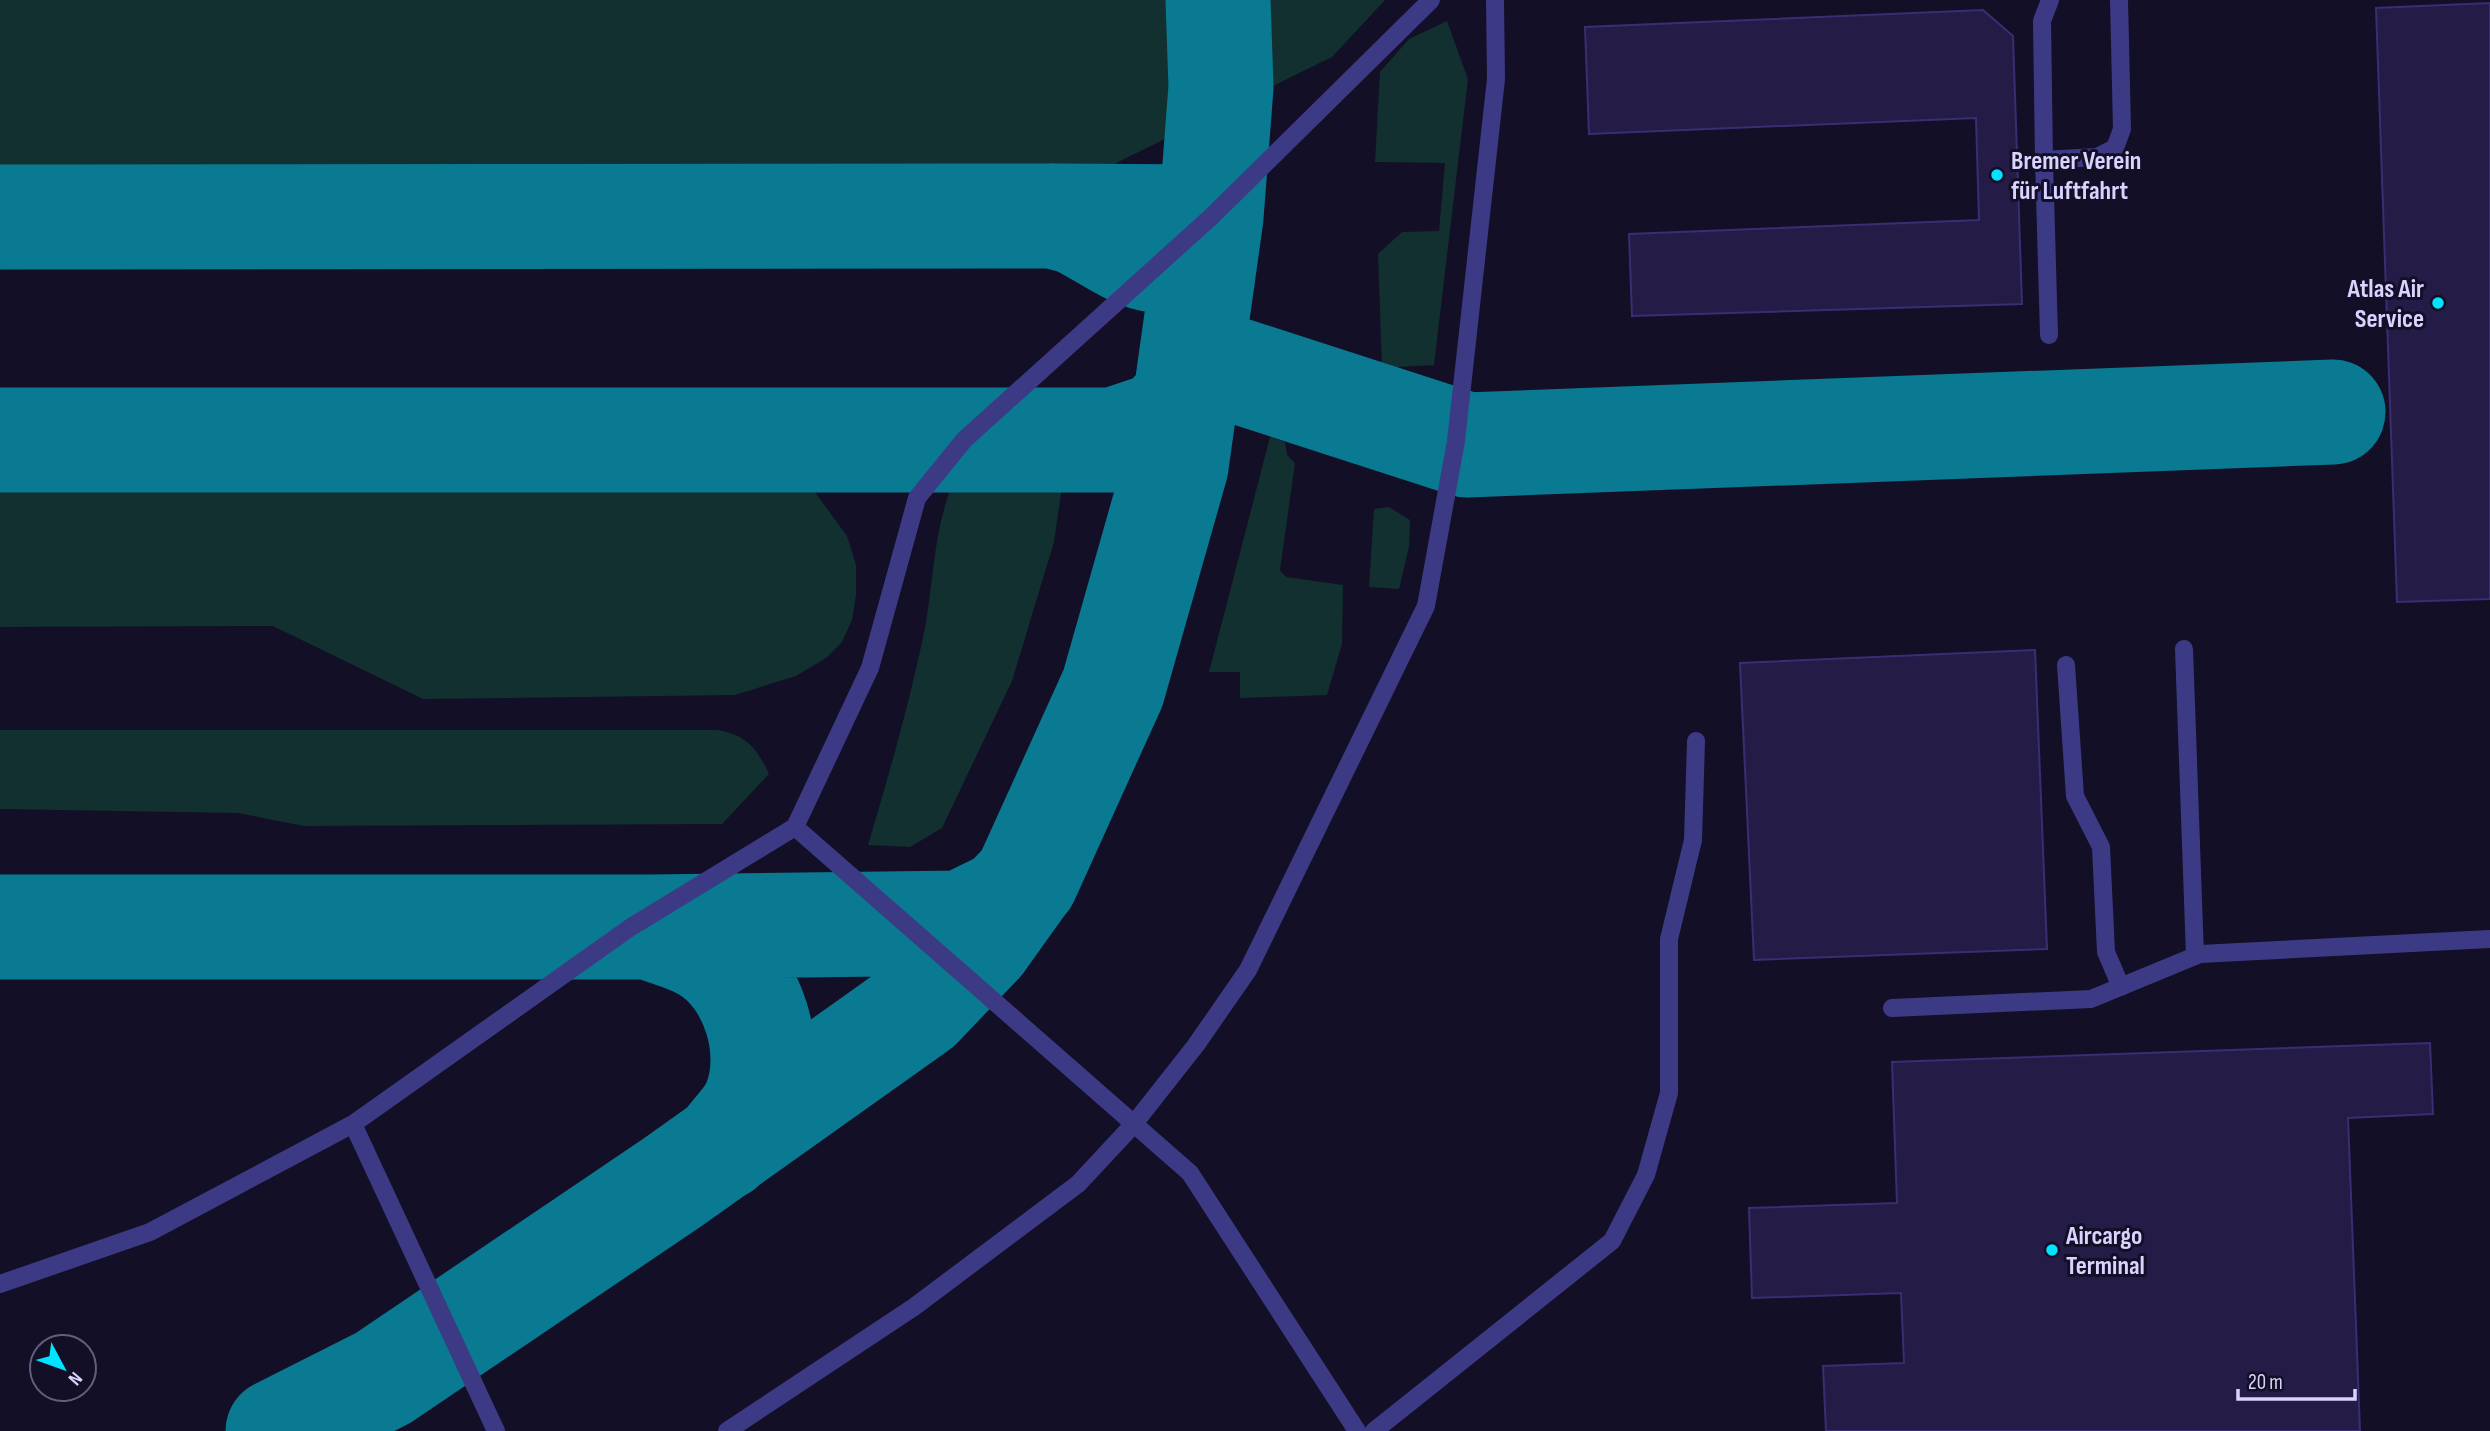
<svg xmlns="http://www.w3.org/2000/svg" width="2490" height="1431" viewBox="0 0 2490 1431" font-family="'Sofia Sans Condensed',sans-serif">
	<rect width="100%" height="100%" fill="#130f26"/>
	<path fill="#12302f" d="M0 0H1385L1332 57 1112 165 0 170Z
		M1447 21 1468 79 1434 365 1382 368 1378 254 1402 232 1439 231 1445 163 1375 162 1380 72 1409 39Z
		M1270 437 1285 442 1287 455 1295 463 1280 570 1286 577 1343 585 1342 644 1327 695 1240 698V672H1209Z
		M797 480 814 491 847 536 856 565V595L852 620 842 642 826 658 796 676 735 695 423 699 273 626 0 627V482Z
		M1063 480 1054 542 1012 681 942 828 910 847 868 845C889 774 909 705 924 633 934 582 933 528 954 481Z
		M1389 507 1410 520 1409 547 1399 589 1369 587 1374 509Z
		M0 730H717C745 734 757 748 769 774L722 824 304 826 238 813 0 809Z"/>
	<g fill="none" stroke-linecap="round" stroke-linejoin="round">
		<path stroke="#0a7a92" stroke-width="105" d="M0 217 1053 216 1211 217C1207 226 1203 239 1196 246 1162 282 1117 243 1084 226 1075 221 1064 219 1053 216
			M1192 356 1467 445 2333 412
			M0 440H1114L1162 424 1188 396
			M0 927H650L962 923 1005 902 1026 880 1113 688 1176 466 1211 217 1221 87 1218 0
			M650 927C668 934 689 939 705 949 754 977 777 1053 754 1105 747 1120 732 1134 722 1148
			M278 1431 383 1378 673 1182 919 1007 981 942 1021 886"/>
	</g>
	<path fill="#241b47" stroke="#3b2d73" stroke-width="2" d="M2490 3V599L2397 602 2376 8Z
		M1983 10 2013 36 2022 304 1632 316 1629 234 1979 220 1976 118 1589 134 1585 27Z
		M2035 650 2047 949 1754 960 1740 663Z
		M2430 1043 2433 1114 2348 1118 2360 1431H1826L1823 1366 1904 1363 1901 1293 1752 1298 1749 1208 1897 1203 1892 1062Z"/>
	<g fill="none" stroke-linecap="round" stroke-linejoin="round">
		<path stroke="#3d3a85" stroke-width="18" d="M2050 0 2042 21 2044 160 2097 157 2115 148 2122 129 2119 0
			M2044 160 2049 335
			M2184 649 2195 956
			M2066 665 2075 796 2101 847 2106 952 2121 987
			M795 827 1190 1173 1357 1431
			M1892 1008 2091 999 2200 954 2490 939
			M353 1124 496 1431
			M0 1284 150 1232 353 1124 631 927 795 827 870 668 917 498 964 440 1211 217 1431 0
			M727 1431 914 1307 1078 1184 1133 1125 1196 1045 1248 970 1426 606 1456 441 1496 79 1495 0
			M1374 1431 1612 1241 1646 1175 1669 1093V939L1693 840 1696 741"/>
	</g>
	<g fill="#00e5ff" stroke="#130f26" stroke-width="2.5">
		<circle cx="1997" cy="175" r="7"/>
		<circle cx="2438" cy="303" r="7"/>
		<circle cx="2052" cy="1250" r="7"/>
	</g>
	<g text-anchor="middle" stroke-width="6" stroke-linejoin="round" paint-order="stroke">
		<g font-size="26" font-weight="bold" fill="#d9d4ff" stroke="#130f26" text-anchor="start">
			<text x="2011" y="169">Bremer Verein<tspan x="2011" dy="30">für Luftfahrt</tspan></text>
			<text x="2424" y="297" text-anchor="end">Atlas Air<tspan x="2424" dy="30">Service</tspan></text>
			<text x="2066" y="1244">Aircargo<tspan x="2066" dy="30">Terminal</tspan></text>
		</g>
	</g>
	<g transform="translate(63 1368) rotate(131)"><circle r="33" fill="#130f26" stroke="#625e7d" stroke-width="2"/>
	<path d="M0-5L12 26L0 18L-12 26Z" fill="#00e5ff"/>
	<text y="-10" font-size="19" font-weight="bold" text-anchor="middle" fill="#d9d4ff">N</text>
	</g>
	<path d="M2238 1389v10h117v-10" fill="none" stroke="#d9d4ff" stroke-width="3.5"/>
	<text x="2248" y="1389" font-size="21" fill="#d9d4ff" stroke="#130f26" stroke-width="5" paint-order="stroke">20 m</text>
</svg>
